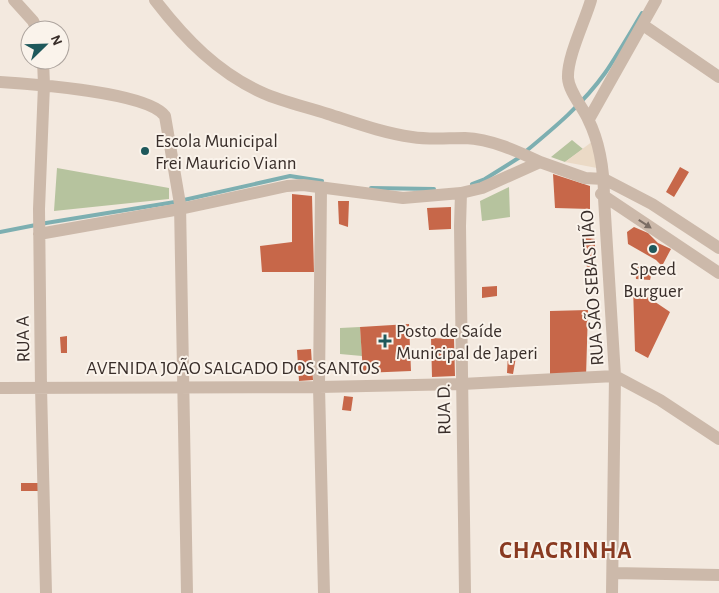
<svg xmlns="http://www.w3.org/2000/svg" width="719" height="593" viewBox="0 0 719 593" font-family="'Alegreya Sans',sans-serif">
	<rect width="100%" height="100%" fill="#f3e9df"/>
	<path fill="#b6c39e" d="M572 140 583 149 565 162 551 157Z
		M57 168 169 188V199L54 211Z
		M509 187 510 217 482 221 480 201Z
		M360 327 362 356 340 354V328Z"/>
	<path fill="#ebdac6" d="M593 141 597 168 565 162Z"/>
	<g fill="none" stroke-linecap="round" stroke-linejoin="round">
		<path stroke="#7dafb1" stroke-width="4" d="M525 152C554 128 583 104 605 73 618 54 630 33 642 13
			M472 184 485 179 520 157
			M371 188 434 189
			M0 232 46 223 175 202 290 176 322 181"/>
	</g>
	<path fill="#c76749" d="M680 167 689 172 674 197 666 192Z
		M553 174 590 186V209L555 208Z
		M292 194 312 196 314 272H262L260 246 292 242Z
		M338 201H349L348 227 339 224Z
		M451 207V229L429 230 427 208Z
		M634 227 648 233 658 243 671 249 662 266 656 260 628 244 627 232Z
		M585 238 595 239V258L585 254Z
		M586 259 594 260V268H587Z
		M635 264 653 268 650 280 636 279Z
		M497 286V296L482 298V287Z
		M633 287 670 312 648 358 635 351Z
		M588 310 586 377H550V311Z
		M409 324 411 371 363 373 360 327Z
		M67 336V353H61L60 337Z
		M431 338 454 339 455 376 432 377Z
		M311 349 313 380 299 381 297 350Z
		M508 354 516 357 513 374 507 373Z
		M344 396 353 397 351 411 342 410Z
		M21 483H41V491H21Z"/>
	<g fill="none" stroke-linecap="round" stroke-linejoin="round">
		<path stroke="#ccb9aa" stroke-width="12" d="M14 0 33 21 37 30
			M155 0C185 39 218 73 263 93 283 102 307 107 328 114 356 123 383 133 412 137 430 140 447 138 465 138 491 139 517 151 540 162
			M591 0C585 21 567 57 568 78 569 92 582 106 588 119 600 143 604 171 604 198L615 376 612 593
			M643 25 719 77
			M43 60 44 85 39 209 41 387 46 593
			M0 82C31 84 148 92 165 116L180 204 187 593
			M589 119 656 0
			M321 188 319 387 324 593
			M461 193 460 226 465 593
			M601 194 719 273
			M39 234 180 209 287 186 303 185 403 198 461 193 482 188 540 162 585 178 604 179 652 204 719 248
			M0 388 319 387 462 384 615 376 660 400 719 439
			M613 573 719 575"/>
	</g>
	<defs><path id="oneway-solid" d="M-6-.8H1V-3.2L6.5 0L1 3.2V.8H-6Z" transform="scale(1.25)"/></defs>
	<use fill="#7b6d64" href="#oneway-solid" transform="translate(645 224) rotate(33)"/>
	<g fill="#1e585b" stroke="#faf3eb" stroke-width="2">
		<circle cx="145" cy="151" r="5"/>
		<circle cx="653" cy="249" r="5"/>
		<path d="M382.5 333.5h5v5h5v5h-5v5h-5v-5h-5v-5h5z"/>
	</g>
	<g text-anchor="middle" stroke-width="4" stroke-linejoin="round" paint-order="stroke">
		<g font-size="19" fill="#392e2a" stroke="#faf3eb" text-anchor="start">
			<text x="155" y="147">Escola Municipal<tspan x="155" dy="22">Frei Mauricio Viann</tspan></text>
			<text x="653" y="275" text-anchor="middle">Speed<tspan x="653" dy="22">Burguer</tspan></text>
			<text x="396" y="337">Posto de Saíde<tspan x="396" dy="22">Municipal de Japeri</tspan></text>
		</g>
		<g font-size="19" fill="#392e2a" stroke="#faf3eb">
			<text transform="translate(591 288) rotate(-94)" y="7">RUA SÃO SEBASTIÃO</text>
			<text transform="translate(22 339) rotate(-91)" y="7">RUA A</text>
			<text x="233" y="374">AVENIDA JOÃO SALGADO DOS SANTOS</text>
			<text transform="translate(443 409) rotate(-91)" y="7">RUA D.</text>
		</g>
		<g font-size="24" font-weight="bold" letter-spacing="1" fill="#893a21" stroke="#faf3eb">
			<text x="566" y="558">CHACRINHA</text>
		</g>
	</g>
	<g transform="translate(45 45) rotate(67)"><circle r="24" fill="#faf3eb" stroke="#ada49e"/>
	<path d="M0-4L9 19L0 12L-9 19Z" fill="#1e585b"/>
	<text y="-8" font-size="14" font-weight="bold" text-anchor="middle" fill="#392e2a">N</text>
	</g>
</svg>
